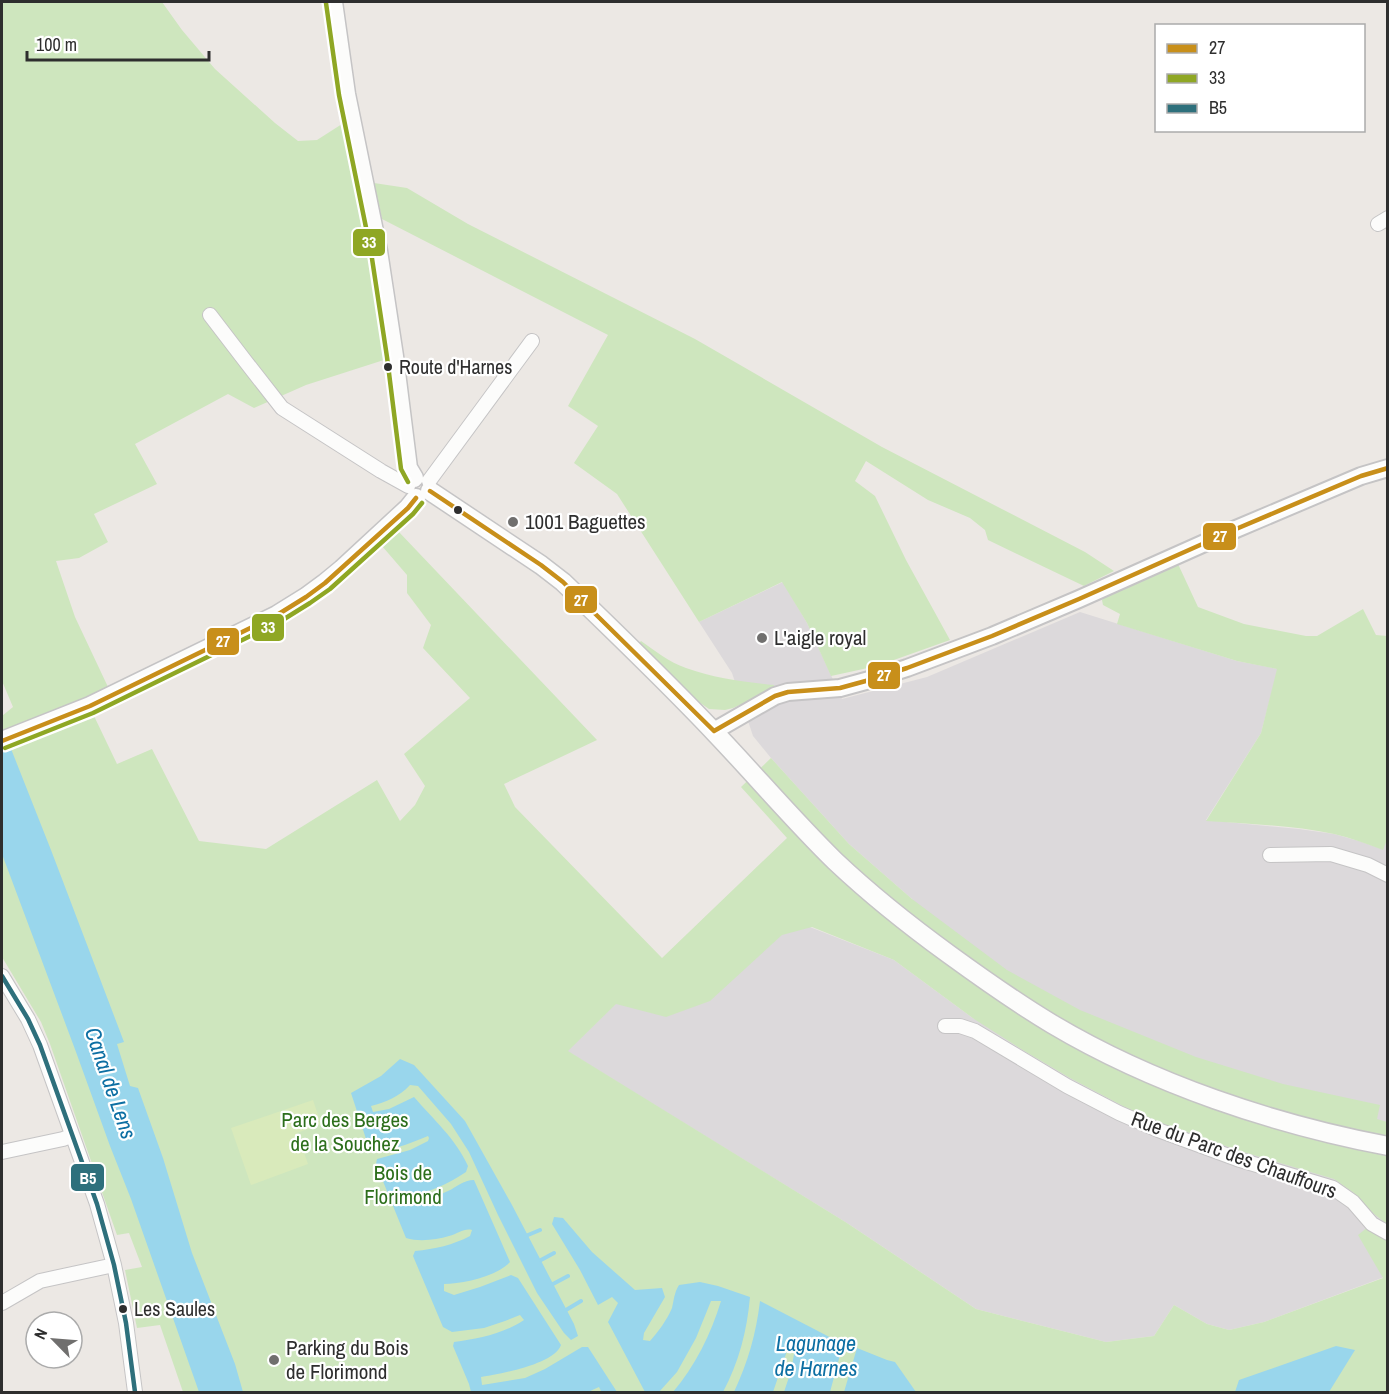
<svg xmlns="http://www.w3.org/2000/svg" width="1389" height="1394" viewBox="0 0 1389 1394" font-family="'Archivo Narrow',sans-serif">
	<rect width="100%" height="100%" fill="#ece8e4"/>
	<path fill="#dcd9db" d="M783 582 807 623 842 699 927 677 1080 612 1237 661 1278 669 1261 733 1206 820 1299 829 1334 834 1359 841 1382 849 1387 837V1276L1264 1322 1229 1330 1207 1324 1174 1305 1154 1336 1106 1342 976 1309 847 1223 567 1051 728 895 894 960 974 1019 912 899 849 844 771 758 753 736 732 673 699 622Z"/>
	<path fill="#cee6be" d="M2 2H162L182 30 215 69 275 123 298 141 317 140 342 124 369 245 387 359 306 385 254 408 228 394 135 444 157 484 94 514 108 542 79 558 56 561 75 617 108 687 87 697 95 718 117 764 152 749 199 841 266 849 377 780 400 821 415 805 425 786 404 754 470 698 423 648 431 625 407 593V575L382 546 398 531 597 740 504 784 515 807 662 958 787 838 741 787 771 758 849 844 912 899 1007 970 1080 1010 1196 1057 1283 1084 1380 1105 1377 1119 1387 1122V1224L1374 1214 1354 1193 1334 1179 1240 1151 1161 1123 1123 1106 1070 1078 1021 1049 974 1019 894 960 812 927 782 935 710 1001 666 1017 616 1004 568 1051 847 1223 976 1309 1106 1342 1154 1336 1174 1305 1207 1324 1229 1330 1264 1322 1383 1278 1358 1235 1368 1227 1387 1239V1392H183L160 1325 137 1328 125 1270 142 1267 129 1233 117 1235 50 1044 41 1022 2 957V750L9 746 2 726V716L13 707 2 681Z
		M374 183 407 188 468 224 695 339 882 447 1085 552 1114 571 1084 586 988 540 985 530 970 518 928 500 866 461 855 481 875 496 906 560 950 640 877 666 831 676 807 623 782 582 699 622 617 494 574 463 598 426 568 406 608 335 382 219Z
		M1178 564 1198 607 1244 624 1306 636H1317L1363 609 1376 635 1387 636 1388 837 1383 850C1367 844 1351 838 1334 834 1292 825 1248 824 1206 821L1261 733 1277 669 1237 661 1117 624 1120 614 1103 605 1102 600 1107 594Z
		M641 641C655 651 669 662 686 668 713 678 745 682 774 685L775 689 733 708 725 710 709 709 696 700 638 644Z"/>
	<path fill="#d9eabb" d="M313 1100 321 1124 297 1133 308 1164 251 1185 231 1128Z"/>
	<path fill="#99d6ec" d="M2 726 51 850 124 1042 117 1044 130 1086 138 1088 163 1158 192 1253 235 1364 243 1392H199L131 1199 110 1146 76 1052 2 854Z
		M400 1059 414 1065 465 1121 512 1205 574 1324 578 1336 571 1340 564 1333 537 1293 498 1215 469 1152 451 1124 418 1086 410 1085C399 1097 386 1102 371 1106L373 1112 389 1109 414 1097C433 1119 456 1139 468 1166L466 1172C448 1184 431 1192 409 1196L408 1199 411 1202C424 1200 436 1197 448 1191 457 1187 463 1180 474 1180L510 1262C498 1276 462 1284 444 1284V1291L454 1295 480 1287 511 1275 518 1278 561 1345C555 1364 500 1374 481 1377L482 1385 525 1378 545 1369 582 1347H588L617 1392H599L601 1391 599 1387 588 1392H471L469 1384 453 1346 454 1342C478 1339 503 1334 524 1320L520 1315 505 1321 484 1328 452 1332 443 1327 413 1256 415 1251C435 1249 453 1245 470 1236L472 1230C464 1228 458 1234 449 1236 436 1240 419 1242 406 1238L376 1164 377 1159 410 1150 428 1141 429 1138 428 1136C410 1143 388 1154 369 1148L351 1093 381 1076Z
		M554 1217 563 1218 592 1252 635 1290 662 1288 665 1297 644 1333 643 1340 650 1341C658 1332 667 1320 672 1308 674 1300 674 1293 679 1285L700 1282 718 1286 750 1297C747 1331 739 1362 723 1392H673C695 1366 711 1334 721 1301H711L696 1338 677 1372 659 1392H645L608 1322 618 1303 612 1297 598 1305 580 1270 552 1224Z
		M760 1301 843 1344 830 1392H784L791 1371 796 1343 789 1345 773 1392H734C748 1362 756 1334 760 1301Z
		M1336 1346 1355 1350 1329 1392H1235L1239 1380Z
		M857 1348 887 1360 895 1362 916 1392H896V1391L889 1392H844Z"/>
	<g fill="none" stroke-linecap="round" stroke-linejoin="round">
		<path stroke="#99d6ec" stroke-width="4" d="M528 1235 540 1230
			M541 1260 554 1253
			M553 1284 568 1276
			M566 1310 581 1301"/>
		<defs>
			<path id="minor" d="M1378 224 1388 218
				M210 315 246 362 282 408 381 471 408 486
				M429 481 532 341
				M1270 855 1331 854 1368 865 1388 875
				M2 976 28 1019 40 1045 97 1204 114 1265 126 1323 135 1392
				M945 1026H960L975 1031 1067 1086 1119 1113 1158 1130 1237 1159 1333 1188 1353 1202 1372 1224 1388 1233
				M2 1152 63 1139 71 1136
				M2 1303 40 1281 114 1265"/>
			<path id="tertiary" d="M714 731 775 696 788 692 840 688 873 679 907 668 992 636 1079 599 1236 529 1361 476 1388 468"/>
			<path id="secondary" d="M333 2 346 94 378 251 394 356 408 468 414 478
				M430 491 541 565 563 582C615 632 667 682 716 734 756 776 794 821 835 861 871 895 910 926 950 955 983 979 1017 1003 1052 1024 1153 1084 1273 1124 1388 1146
				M2 741 90 706 277 615 306 597 325 583 342 569 408 508 416 498"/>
		</defs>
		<use href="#minor" stroke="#c5c4c5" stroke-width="16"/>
		<use href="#tertiary" stroke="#c5c4c5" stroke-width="20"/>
		<use href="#secondary" stroke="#c5c4c5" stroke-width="21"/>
		<use href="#minor" stroke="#fcfcfb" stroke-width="14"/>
		<use href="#tertiary" stroke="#fcfcfb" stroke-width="16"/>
		<use href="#secondary" stroke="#fcfcfb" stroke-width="18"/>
		<defs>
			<path id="bus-1" d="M430 491 541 565 563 582 714 731
				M714 731 775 696 788 692 840 688 873 679 907 668 992 636 1079 599 1236 529 1361 476 1388 468
				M2 741 90 706 277 615 306 597 325 583 408 508 416 498"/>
			<path id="bus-2" d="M326 3 339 95 371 252 387 357 401 469 408 482
				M5 748 93 713 281 621 310 603 330 589 413 514 422 503"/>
			<path id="bus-3" d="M2 976 28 1019 40 1045 97 1204 114 1265 126 1323 135 1392"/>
		</defs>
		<use href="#bus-1" stroke="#fff" stroke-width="9"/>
		<use href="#bus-2" stroke="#fff" stroke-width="9"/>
		<use href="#bus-3" stroke="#fff" stroke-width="9"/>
		<use href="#bus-1" stroke="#c88f1a" stroke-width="4.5"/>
		<use href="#bus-2" stroke="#8fa724" stroke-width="4.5"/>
		<use href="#bus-3" stroke="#2e707c" stroke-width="4.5"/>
	</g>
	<g fill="#2e2e2e" stroke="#fff" stroke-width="2">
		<circle cx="388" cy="367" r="5"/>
		<circle cx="458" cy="510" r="5"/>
		<circle cx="123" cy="1309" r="5"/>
	</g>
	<g fill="#706f6e" stroke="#fff" stroke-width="2">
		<circle cx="513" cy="522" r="6"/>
		<circle cx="762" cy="638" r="6"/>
		<circle cx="274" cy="1360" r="6"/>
	</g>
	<g text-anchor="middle" stroke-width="4.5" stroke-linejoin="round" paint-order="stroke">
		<g font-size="20" fill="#2e2e2e" stroke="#fff" text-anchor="start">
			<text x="399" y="374">Route d'Harnes</text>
			<text x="134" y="1316">Les Saules</text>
		</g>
		<g font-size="21" fill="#2e2e2e" stroke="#fff" text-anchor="start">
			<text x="525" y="529">1001 Baguettes</text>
			<text x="774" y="645">L'aigle royal</text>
			<text x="286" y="1355">Parking du Bois<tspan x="286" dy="24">de Florimond</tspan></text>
		</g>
		<g font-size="21" fill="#2c6e1b" stroke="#fff">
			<text x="345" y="1127">Parc des Berges<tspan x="345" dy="24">de la Souchez</tspan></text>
			<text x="403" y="1180">Bois de<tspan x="403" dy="24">Florimond</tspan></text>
		</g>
		<g font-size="21" fill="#2e2e2e" stroke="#fff">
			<text transform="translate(1234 1155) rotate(20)" y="7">Rue du Parc des Chauffours</text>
		</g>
		<g font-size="22" font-style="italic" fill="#0d6fa3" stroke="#fff">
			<text transform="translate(111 1083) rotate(71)" y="8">Canal de Lens</text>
			<text x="816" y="1351">Lagunage<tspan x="816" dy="25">de Harnes</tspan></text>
		</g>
	</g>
	<g stroke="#fff" stroke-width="2">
		<rect x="352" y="228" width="34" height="29" rx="6" fill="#8fa724"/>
		<rect x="1202" y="522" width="35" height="29" rx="6" fill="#c88f1a"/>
		<rect x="564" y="585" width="34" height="29" rx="6" fill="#c88f1a"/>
		<rect x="251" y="613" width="34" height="29" rx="6" fill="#8fa724"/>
		<rect x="206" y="627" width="34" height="29" rx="6" fill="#c88f1a"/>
		<rect x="867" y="661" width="34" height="29" rx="6" fill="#c88f1a"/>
		<rect x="70" y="1163" width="35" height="29" rx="6" fill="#2e707c"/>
	</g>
	<g font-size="16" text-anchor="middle" font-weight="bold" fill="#fff">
		<text x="369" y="248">33</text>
		<text x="1220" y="542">27</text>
		<text x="581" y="606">27</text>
		<text x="268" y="633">33</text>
		<text x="223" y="647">27</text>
		<text x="884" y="681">27</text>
		<text x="88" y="1184">B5</text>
	</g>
	<rect width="1389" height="1394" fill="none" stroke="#2e2e2e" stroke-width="6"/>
	<rect x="1155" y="24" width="210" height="108" fill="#ffffff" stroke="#ababab" stroke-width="1.5"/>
	<rect x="1167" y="44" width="30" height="9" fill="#c88f1a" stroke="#ababab" stroke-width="1.5"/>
	<text x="1209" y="54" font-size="18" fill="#2e2e2e">27</text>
	<rect x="1167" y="74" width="30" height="9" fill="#8fa724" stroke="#ababab" stroke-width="1.5"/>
	<text x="1209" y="84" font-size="18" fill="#2e2e2e">33</text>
	<rect x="1167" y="104" width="30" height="9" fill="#2e707c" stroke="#ababab" stroke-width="1.5"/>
	<text x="1209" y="114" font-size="18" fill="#2e2e2e">B5</text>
	<g transform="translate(54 1340) rotate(295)"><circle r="28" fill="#ffffff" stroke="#ababab" stroke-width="1.5"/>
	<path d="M0-4.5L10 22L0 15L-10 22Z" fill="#706f6e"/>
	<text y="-9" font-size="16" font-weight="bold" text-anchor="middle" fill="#2e2e2e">N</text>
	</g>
	<path d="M27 51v9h182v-9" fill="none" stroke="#2e2e2e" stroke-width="3"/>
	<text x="36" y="51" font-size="18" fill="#2e2e2e" stroke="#ffffff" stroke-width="4.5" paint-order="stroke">100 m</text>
</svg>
